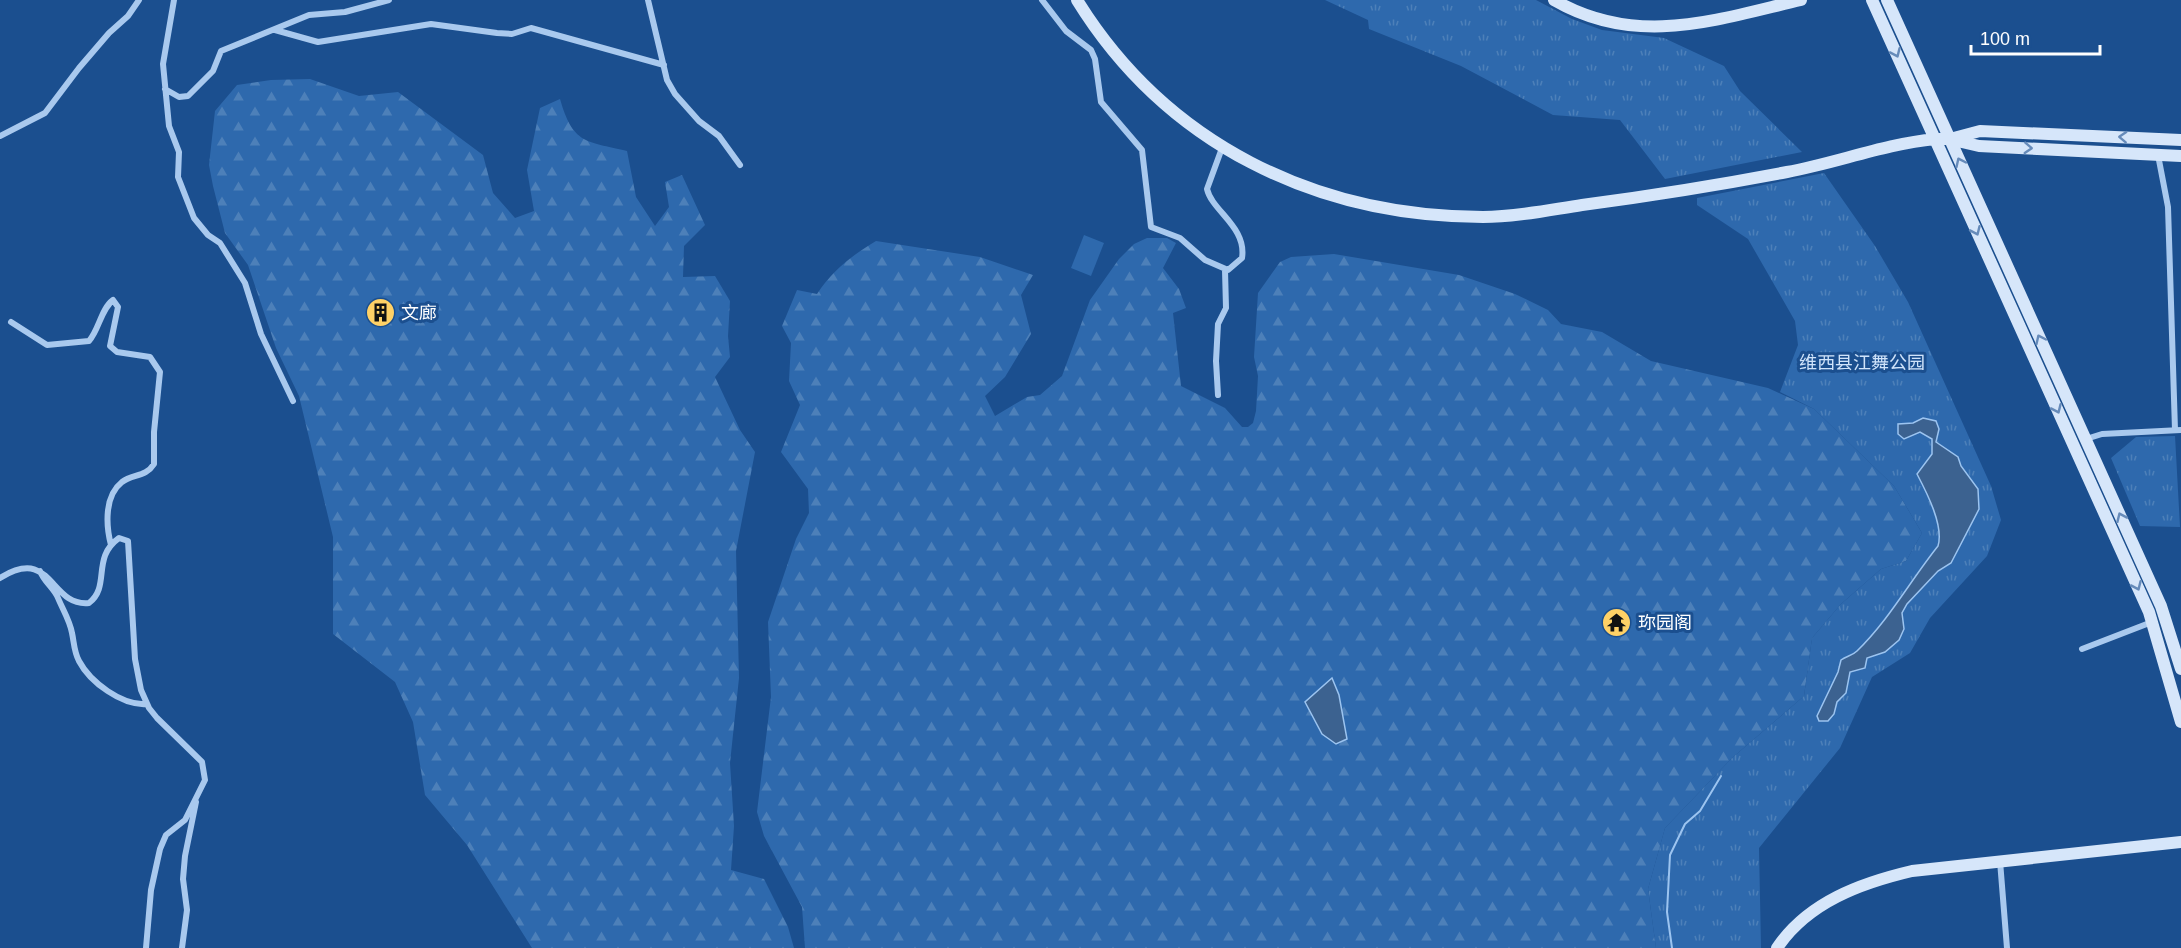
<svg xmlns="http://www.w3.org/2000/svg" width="2181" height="948" viewBox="0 0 2181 948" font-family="Helvetica,'Noto Sans SC',sans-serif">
	<defs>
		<pattern id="forest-firs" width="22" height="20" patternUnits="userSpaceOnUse" patternTransform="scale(1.5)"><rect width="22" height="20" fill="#2e69ad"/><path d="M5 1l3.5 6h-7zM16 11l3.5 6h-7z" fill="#4d80b9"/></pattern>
		<pattern id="park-tufts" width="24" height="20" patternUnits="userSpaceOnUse" patternTransform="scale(1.5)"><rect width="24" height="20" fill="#2e69ad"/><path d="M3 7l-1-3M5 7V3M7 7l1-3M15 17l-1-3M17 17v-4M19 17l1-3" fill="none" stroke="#4d80b9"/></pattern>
	</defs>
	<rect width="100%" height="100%" fill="#1b4f8f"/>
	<path fill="#2e69ad" d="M1084 235 1104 243 1091 276 1071 268Z"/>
	<path fill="url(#forest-firs)" d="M310 79 359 96 398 92 483 155 493 193 515 218 534 211 527 170 540 108 560 99C573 144 585 141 627 151L636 197 655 226 669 207 665 182 682 175 705 225 684 246 683 277 715 276 730 301 728 336 730 357 715 377 740 430 755 452 736 551 739 678 730 763 734 826 731 870 764 879 788 927 794 948H532L467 845 425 795 413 722 395 682 333 634V537L299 396 276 348 248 265 225 233 213 186 209 165 215 111 237 85 271 80Z
		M1147 238H1167L1176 243 1163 268 1179 289 1186 308 1173 313 1181 386 1225 408 1242 427H1248L1253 423 1256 411 1258 376 1254 357 1258 293 1280 262 1291 257 1334 254 1459 275 1515 294 1548 310 1561 324 1602 332 1651 361 1768 388 1814 409 1894 486 1922 533 1906 561 1881 569 1841 604 1812 638 1804 696 1732 758 1665 828 1648 889 1656 948H805L802 907 764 836 757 812 771 697 768 622 796 539 809 513 808 489 781 452 800 405 789 381 791 343 782 326 797 290 817 294C833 270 851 256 876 241L980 257 1033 275 1021 295 1031 334 1005 377 985 396 995 416 1027 397 1040 395 1062 376 1090 300 1119 259 1134 244Z"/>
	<path fill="url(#park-tufts)" d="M1325 0H1536L1572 19 1602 30 1664 38 1724 66 1740 91 1802 152 1665 179 1620 120 1553 115 1461 66 1369 29 1368 20Z
		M1824 173 1875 246 1908 302 1991 486 2001 520 1987 556 1930 618 1910 653 1872 677 1840 748 1759 848 1761 948H1656L1648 889 1665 828 1732 758 1804 696 1812 638 1841 604 1881 569 1906 561 1922 533 1894 486 1814 409 1780 392 1798 345 1795 321 1748 239 1697 205V198Z
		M2175 436 2180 527 2140 526 2111 458 2136 437Z"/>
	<path fill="#3c6290" stroke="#9cc4f0" stroke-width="1.5" d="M1923 418 1936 421 1939 429 1936 442 1958 457 1961 466 1978 489 1979 509 1951 563 1938 571 1907 604 1902 613 1904 629 1899 640 1885 652 1867 658 1865 668 1850 672 1846 693 1837 702 1834 714 1828 721H1819L1817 716 1838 672 1841 660C1846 656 1852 656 1857 651 1889 620 1910 581 1938 546 1944 526 1927 493 1917 474L1932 454V439L1920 432 1904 439 1898 434V424L1913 423Z
		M1332 678 1339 695 1347 739 1336 744 1322 734 1305 702Z"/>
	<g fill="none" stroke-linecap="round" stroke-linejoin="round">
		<path stroke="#9cc4f0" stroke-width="2" d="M1672 948 1667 912 1670 855 1685 824 1700 811 1721 776"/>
		<path stroke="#a9c9ee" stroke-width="6" d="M174 0 163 64 169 126 179 152 178 177 194 218 208 235 220 243 245 283 261 334 293 401
			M648 0 667 80 675 94 699 121 719 136 740 165
			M1042 0 1066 31 1091 50 1095 59 1101 102 1142 150 1151 227 1180 238 1205 260 1228 270 1242 258C1247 227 1212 211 1207 189L1222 148
			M275 30 318 42 431 24 497 33 512 34 531 28 664 65
			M165 89 179 97 188 96 213 71 221 51 309 15 345 12 389 0
			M0 136 45 113 79 68 109 33 128 16 139 0
			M2158 155 2168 207 2175 430
			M11 322 47 345 89 341C99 330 101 309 113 300L118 307 110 346 117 352 150 357 160 372 154 432V464C146 477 133 474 122 482 104 496 106 526 111 545
			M1218 395 1216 361 1218 324 1226 308 1225 270
			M2086 439 2102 434 2181 430
			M40 571C44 582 54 588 58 598 63 610 70 621 72 633 74 642 74 652 79 661 90 682 122 706 147 704
			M0 578C53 545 49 607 89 603 111 586 91 558 119 538L128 541 135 659 141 690 149 708 157 718 202 762 205 780 185 820 166 835 160 849 151 890 146 948
			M2082 649 2152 622
			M2000 861 2007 948
			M182 948 187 910 183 879 185 856 196 802"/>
		<path stroke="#d6e6fa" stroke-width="12" d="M1077 0C1166 144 1316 217 1483 217 1516 217 1549 210 1582 205 1650 196 1719 185 1787 172 1836 163 1885 144 1935 139H1949L1979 146 2181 156
			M1554 0C1637 48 1715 20 1801 0
			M1872 0 2149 612 2181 722
			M1887 0 2161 606 2181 669
			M1950 139 1980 131 2181 140
			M1777 948C1808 902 1861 883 1912 871L2181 842"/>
	</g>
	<defs><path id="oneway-chevron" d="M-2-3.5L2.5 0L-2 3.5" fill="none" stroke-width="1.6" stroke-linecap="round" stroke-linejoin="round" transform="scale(1.5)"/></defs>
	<g stroke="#668bba">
		<use href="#oneway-chevron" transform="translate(1896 53) rotate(66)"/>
		<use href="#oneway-chevron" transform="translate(2123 137) rotate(-177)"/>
		<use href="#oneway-chevron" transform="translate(2028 148) rotate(3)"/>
		<use href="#oneway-chevron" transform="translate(1960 162) rotate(-115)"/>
		<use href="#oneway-chevron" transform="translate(1976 231) rotate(66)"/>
		<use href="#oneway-chevron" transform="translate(2040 339) rotate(-115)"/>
		<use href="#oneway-chevron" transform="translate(2057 409) rotate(66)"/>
		<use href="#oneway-chevron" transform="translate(2121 517) rotate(-114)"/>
		<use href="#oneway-chevron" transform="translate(2137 586) rotate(66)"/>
	</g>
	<defs>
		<symbol id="building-disc" viewBox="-11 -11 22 22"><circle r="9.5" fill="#ffd166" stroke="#1b4f8f"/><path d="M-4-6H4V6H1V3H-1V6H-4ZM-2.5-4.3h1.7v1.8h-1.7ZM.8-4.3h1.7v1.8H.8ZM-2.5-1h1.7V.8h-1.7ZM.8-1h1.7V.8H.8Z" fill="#111"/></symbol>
		<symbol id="temple-disc" viewBox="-11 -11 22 22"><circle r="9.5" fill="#ffd166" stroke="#1b4f8f"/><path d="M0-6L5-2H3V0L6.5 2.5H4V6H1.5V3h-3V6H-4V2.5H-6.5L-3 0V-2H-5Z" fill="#111"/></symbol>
	</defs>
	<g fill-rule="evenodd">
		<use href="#building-disc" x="364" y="296" width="33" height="33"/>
		<use href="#temple-disc" x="1600" y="606" width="33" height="33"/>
	</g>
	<g text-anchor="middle" stroke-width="6" stroke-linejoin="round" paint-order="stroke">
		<g font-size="18" fill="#fff" stroke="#1b4f8f" text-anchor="start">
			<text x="401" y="319">文廊</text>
			<text x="1638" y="629">珎园阁</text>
		</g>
		<g font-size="18" fill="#cfe3fa" stroke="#1b4f8f">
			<text x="1862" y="369">维西县江舞公园</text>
		</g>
	</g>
	<path d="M1971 45v9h129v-9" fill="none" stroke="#ffffff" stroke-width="3"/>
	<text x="1980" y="45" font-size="18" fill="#ffffff" stroke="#1b4f8f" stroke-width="4.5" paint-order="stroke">100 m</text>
</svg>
